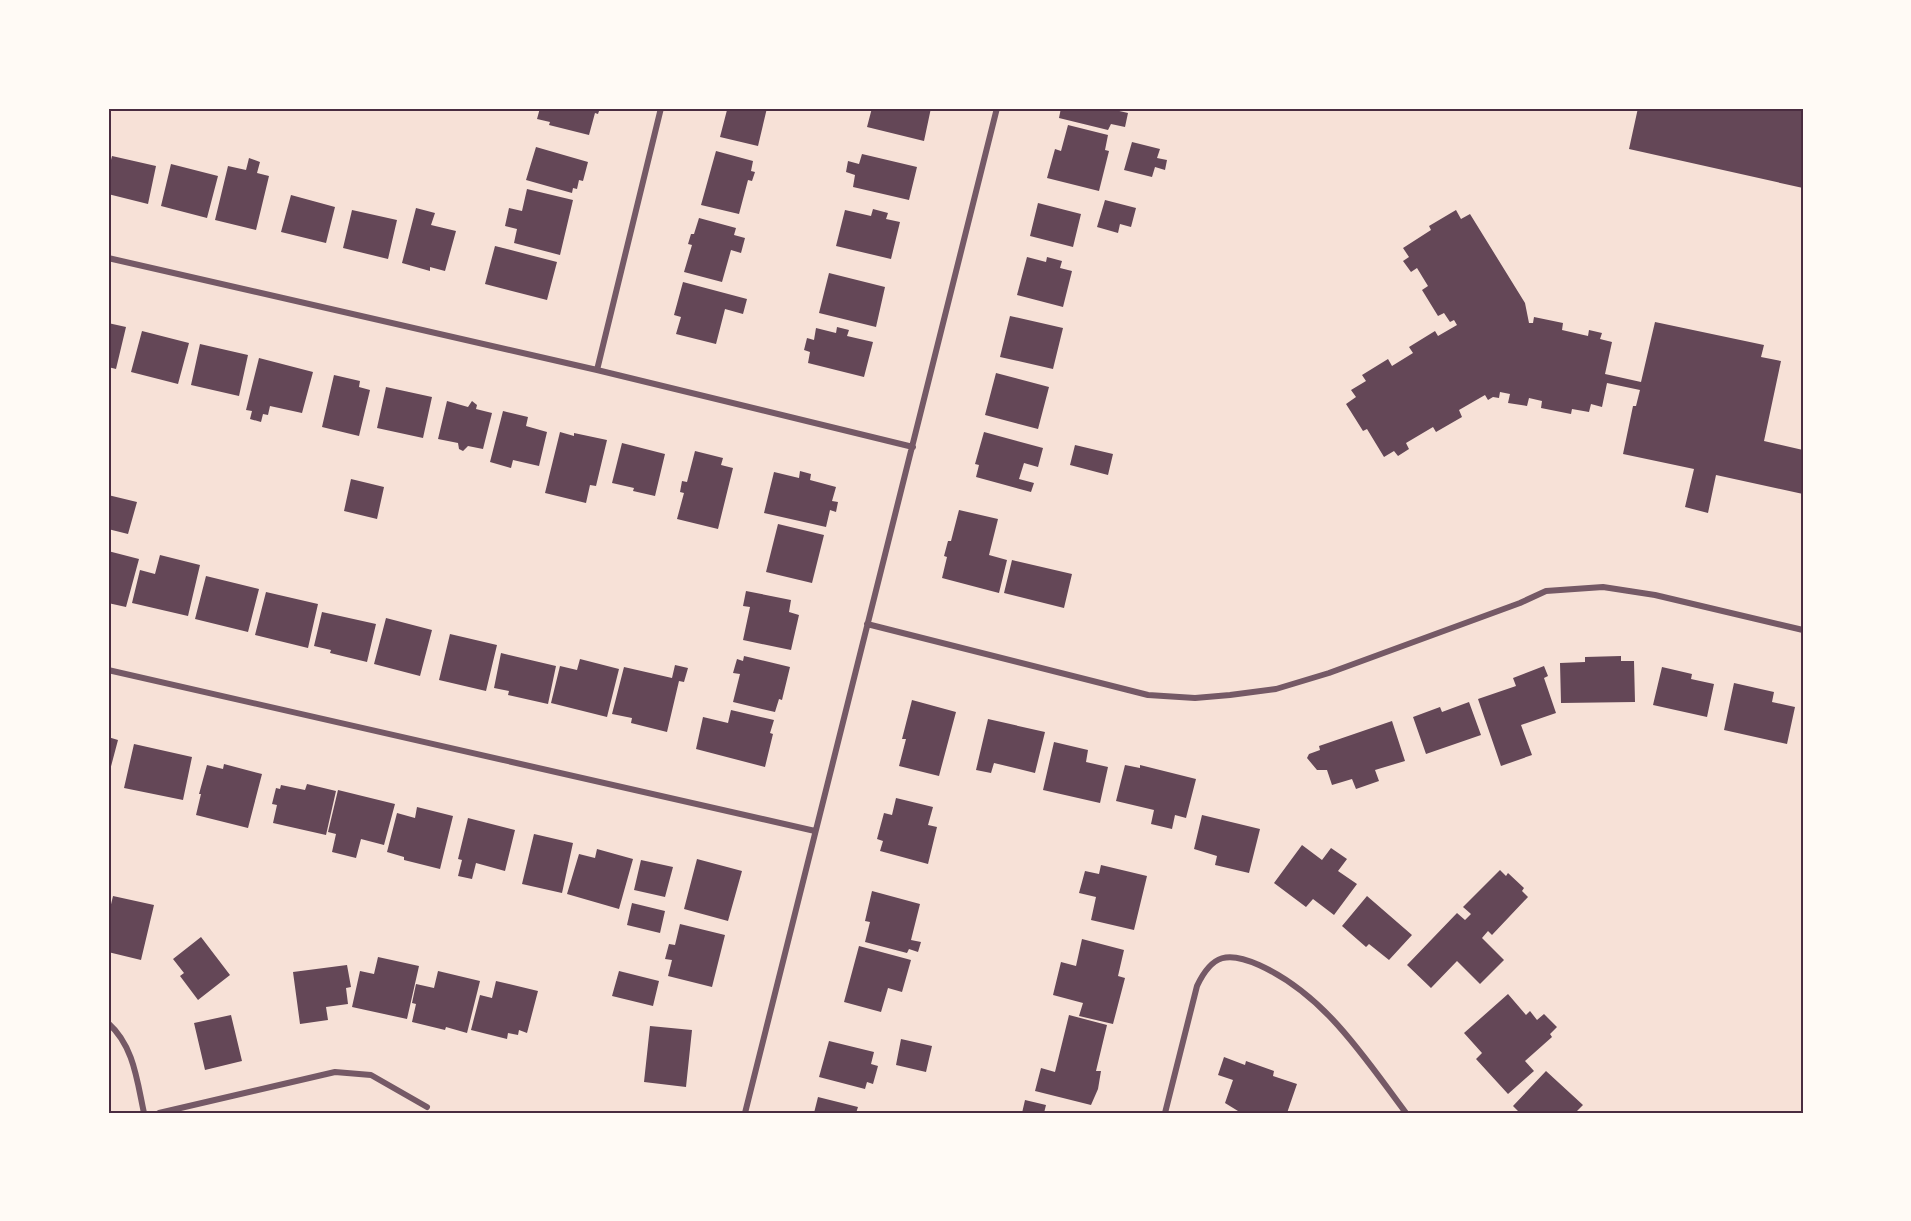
<svg xmlns="http://www.w3.org/2000/svg" width="1911" height="1221" viewBox="0 0 1911 1221" font-family="Arial,sans-serif">
	<rect width="100%" height="100%" fill="#f7e1d7"/>
	<path fill="#644757" d="M540 108H600L598 114 595 113 589 135 549 125 550 122 537 119Z
		M722 108H767L758 146 720 137 727 110Z
		M872 108H931L924 141 867 127Z
		M1061 108H1115V110L1128 113 1125 127 1111 124 1108 130 1059 118Z
		M1638 108H1803V188L1629 149Z
		M1068 125 1108 135 1105 150 1109 151 1099 191 1047 178 1055 149 1061 151Z
		M1132 142 1160 149 1157 158 1167 160 1165 170 1155 167 1152 177 1124 170Z
		M536 147 588 162 583 181 579 180 577 189 573 188 572 193 526 180Z
		M716 151 753 161 751 171 755 172 752 181 748 180 739 214 701 205Z
		M862 154 917 167 909 200 853 187 855 175 846 172 848 161 859 164Z
		M112 156 156 166 148 204 108 194V172Z
		M249 158 260 162 257 173 269 176 256 230 215 220 228 166 246 170Z
		M171 164 218 176 207 218 161 206Z
		M527 189 573 200 560 255 514 243 517 229 505 226 509 208 522 211Z
		M291 195 335 207 326 243 281 232Z
		M1105 200 1136 208 1131 227 1120 224 1118 233 1097 227Z
		M1038 203 1081 214 1073 247 1030 236Z
		M416 208 435 213 431 225 456 231 445 271 430 267V271L402 263Z
		M873 209 888 213 886 219 900 222 891 259 836 246 845 210 871 216Z
		M352 210 397 220 388 259 343 248Z
		M1456 210 1461 219 1470 214 1525 303 1529 323H1533L1534 317 1563 323 1562 330 1588 336 1589 330 1602 333 1600 339 1612 342 1605 374 1641 382 1655 322 1764 345 1761 357 1781 361 1764 441 1803 450V494L1716 475 1708 513 1685 507 1694 469 1623 454 1633 406H1636L1640 390 1607 383 1602 407 1591 404 1589 412 1572 409 1571 414 1541 408 1542 401 1529 398 1527 406 1508 403 1510 394 1500 392 1499 398 1493 397 1488 400 1485 395 1459 410 1462 417 1436 432 1433 427 1406 443 1409 449 1398 456 1394 451 1384 457 1367 429 1363 431 1346 404 1356 397 1351 390 1366 381 1362 375 1388 359 1392 366 1413 353 1409 347 1435 331 1438 336 1457 325 1454 320 1450 322 1444 313 1438 316 1422 290 1428 286 1417 268 1411 272 1403 261 1409 257 1403 248 1431 230 1429 226Z
		M699 218 736 228 734 235 745 238 741 253 731 250 722 282 684 272 692 245 688 244 691 234H694Z
		M495 246 557 262 547 300 485 284Z
		M1027 257 1046 262 1047 257 1062 261 1060 268 1072 271 1063 307 1017 295Z
		M829 273 885 287 876 327 819 313Z
		M683 282 747 299 743 314 725 309 716 344 676 334 681 317 674 315Z
		M1010 316 1063 328 1053 369 1000 357Z
		M108 323 126 327 116 369 108 367Z
		M837 327 849 330 847 336 873 342 864 377 808 363 810 352 804 350 807 338 814 340 816 328 836 333Z
		M142 331 189 343 178 384 131 372Z
		M200 344 248 355 239 396 191 385Z
		M259 358 313 372 302 413 270 406 268 415 263 414 261 422 250 419 252 411 246 410Z
		M996 373 1049 387 1038 429 985 415Z
		M334 375 360 381 359 387 370 390 359 436 322 427Z
		M386 387 432 397 423 438 377 428Z
		M447 401 468 407 472 401 477 405 476 409 492 413 483 449 468 446 463 451 459 449 458 443 438 439Z
		M503 411 528 417 526 426 547 432 539 466 513 460 511 468 490 462Z
		M560 432 574 436V433L607 440 596 486 590 485 586 503 545 493Z
		M984 432 1043 448 1038 467 1024 463 1019 479 1034 483 1031 492 976 477 979 465 975 464Z
		M622 443 665 454 655 496 633 491 634 488 612 483Z
		M1075 445 1113 454 1108 475 1070 465Z
		M695 451 723 458 721 465 733 468 718 529 677 519 684 493 680 492 682 481 687 482Z
		M800 471 811 474 810 480 836 487 832 501 838 502 836 512 830 510 826 527 764 513 774 472 799 478Z
		M351 479 384 487 377 519 344 511Z
		M108 495 137 502 128 534 108 529Z
		M959 510 998 519 989 555 1007 560 999 593 942 578 947 557 944 556 948 541H951Z
		M778 524 824 535 812 583 766 572Z
		M108 551 139 559 126 607 108 603Z
		M160 555 200 565 188 616 132 603 140 570 155 574Z
		M1012 560 1072 574 1064 608 1004 593Z
		M206 576 259 589 248 632 195 619Z
		M746 591 791 600 789 612 799 615 791 650 743 640 750 607 743 606Z
		M266 592 318 604 308 648 255 635Z
		M322 612 376 624 367 662 330 653 331 650 314 646Z
		M386 618 432 630 420 676 374 664Z
		M450 634 497 645 486 691 439 680Z
		M501 653 556 666 548 704 508 695 509 691 494 688Z
		M744 656 790 667 782 700 779 699 775 712 733 702 740 674 733 673 737 659 743 661Z
		M1621 656V661H1634L1635 702 1561 703 1560 663 1585 662V657Z
		M580 659 619 669 607 717 551 703 560 666 577 670Z
		M675 665 688 668 684 682 679 681 667 732 631 723 632 718 612 714 624 667 672 678Z
		M1544 666 1548 676 1544 678 1556 713 1521 725 1532 755 1501 766 1478 699 1516 686 1513 678Z
		M1662 667 1692 674 1691 679 1714 684 1707 717 1653 705Z
		M1734 683 1774 692 1772 702 1795 707 1787 744 1724 730Z
		M912 700 956 712 939 776 899 766 906 739H902Z
		M1469 702 1481 735 1426 754 1413 717 1440 707 1442 712Z
		M731 710 774 720 770 733 773 734 765 767 696 749 703 717 728 723Z
		M988 719 1045 732 1035 773 994 763 991 773 976 770Z
		M1392 721 1405 761 1375 770 1379 781 1356 789 1352 779 1332 785 1327 770H1317L1307 758 1309 754 1320 750 1319 746Z
		M108 737 118 740 109 774H108Z
		M1054 742 1088 750 1086 762 1108 767 1100 803 1043 790Z
		M134 744 192 757 183 800 124 788Z
		M224 764 262 774 248 828 196 815 201 794H199L207 765 223 769Z
		M1125 765 1140 768V765L1196 779 1186 818 1175 815 1172 829 1151 824 1154 810 1116 801Z
		M307 784 336 791 326 835 273 823 277 805 272 804 276 788 280 789 281 785 305 790Z
		M338 790 395 804 384 845 361 839 356 858 332 852 336 834 328 832Z
		M896 798 933 807 928 825 937 827 928 864 880 851 883 841 877 839 884 813 892 815Z
		M417 807 453 816 440 869 404 860V857L387 852 397 813 415 818Z
		M1202 815 1260 829 1249 873 1215 865 1217 856 1194 849Z
		M468 818 515 830 505 871 476 863 472 879 458 876 462 860 458 859Z
		M534 834 573 843 562 893 522 884Z
		M1302 845 1322 860 1331 848 1347 859 1338 871 1357 884 1334 915 1313 899 1306 907 1274 883Z
		M597 849 633 859 619 909 567 894 579 854 595 858Z
		M697 859 742 871 728 921 684 909Z
		M641 860 673 867 665 897 634 890Z
		M1101 865 1147 876 1134 930 1091 920 1096 897 1079 893 1085 871 1099 874Z
		M1500 870 1506 876 1508 873 1524 888 1522 891 1528 897 1492 935 1488 931 1482 938 1504 960 1480 984 1457 961 1431 988 1407 965 1457 913 1465 920 1471 914 1463 907Z
		M872 891 920 904 911 940 921 942 918 952 909 949 907 953 865 942 870 922 865 921Z
		M113 896 154 905 141 960 108 952V917Z
		M1367 896 1412 935 1389 960 1369 944 1366 947 1342 926Z
		M632 903 665 911 660 933 627 925Z
		M680 924 725 935 712 987 668 976 672 960 665 959 669 944 675 945Z
		M201 937 230 975 198 1000 180 976 184 973 173 959Z
		M1082 939 1124 950 1118 976 1125 978 1113 1024 1079 1016 1083 1003 1053 995 1061 962 1076 966Z
		M859 946 911 960 902 992 888 988 881 1012 844 1002Z
		M378 957 419 966 407 1019 352 1007 360 971 374 974Z
		M347 965 351 987 346 988 348 1004 326 1007 328 1020 300 1024 293 972Z
		M438 971 480 981 467 1033 446 1027 445 1030 412 1022 416 1004 412 1003 416 984 434 988Z
		M619 971 659 981 653 1006 612 996Z
		M496 981 538 991 527 1033 519 1030 518 1035 508 1033 507 1039 471 1030 480 995 492 998Z
		M1508 994 1526 1015 1530 1011 1537 1020 1544 1014 1557 1027 1550 1034 1552 1037 1525 1061 1534 1071 1508 1094 1476 1059 1482 1053 1464 1033Z
		M231 1015 242 1061 205 1070 194 1023Z
		M1069 1015 1107 1025 1096 1071H1101L1098 1089 1091 1105 1035 1091 1041 1068 1055 1072Z
		M650 1026 692 1030 686 1087 644 1082Z
		M901 1039 932 1046 926 1072 896 1065Z
		M829 1041 874 1052 871 1064 878 1066 873 1084 867 1082 865 1089 819 1077Z
		M1224 1057 1245 1065 1246 1061 1274 1071 1273 1076 1297 1084 1287 1113H1237L1238 1111 1225 1103 1233 1080 1218 1075Z
		M1546 1071 1583 1105 1575 1113H1520L1513 1106Z
		M818 1097 858 1107 856 1113H814Z
		M1025 1100 1046 1105 1044 1113H1022Z"/>
	<g fill="none" stroke-linecap="round" stroke-linejoin="round">
		<path stroke="#755966" stroke-width="6" d="M108 258 597 370 913 447
			M597 370 661 108
			M867 624 1148 695 1195 698 1230 695 1276 689 1329 673 1520 603 1546 591 1603 587 1655 595 1803 630
			M108 670 815 831
			M108 1023C134 1046 137 1081 144 1113
			M159 1113 335 1072 371 1075 427 1107
			M745 1113 997 108
			M1165 1113 1197 986C1212 954 1228 951 1259 965 1325 995 1364 1057 1406 1113"/>
	</g>
	<rect width="1911" height="1221" fill="none" stroke="#fffaf5" stroke-width="219"/>
	<rect x="110" y="110" width="1692" height="1002" fill="none" stroke="#4a2c40" stroke-width="2"/>
</svg>
